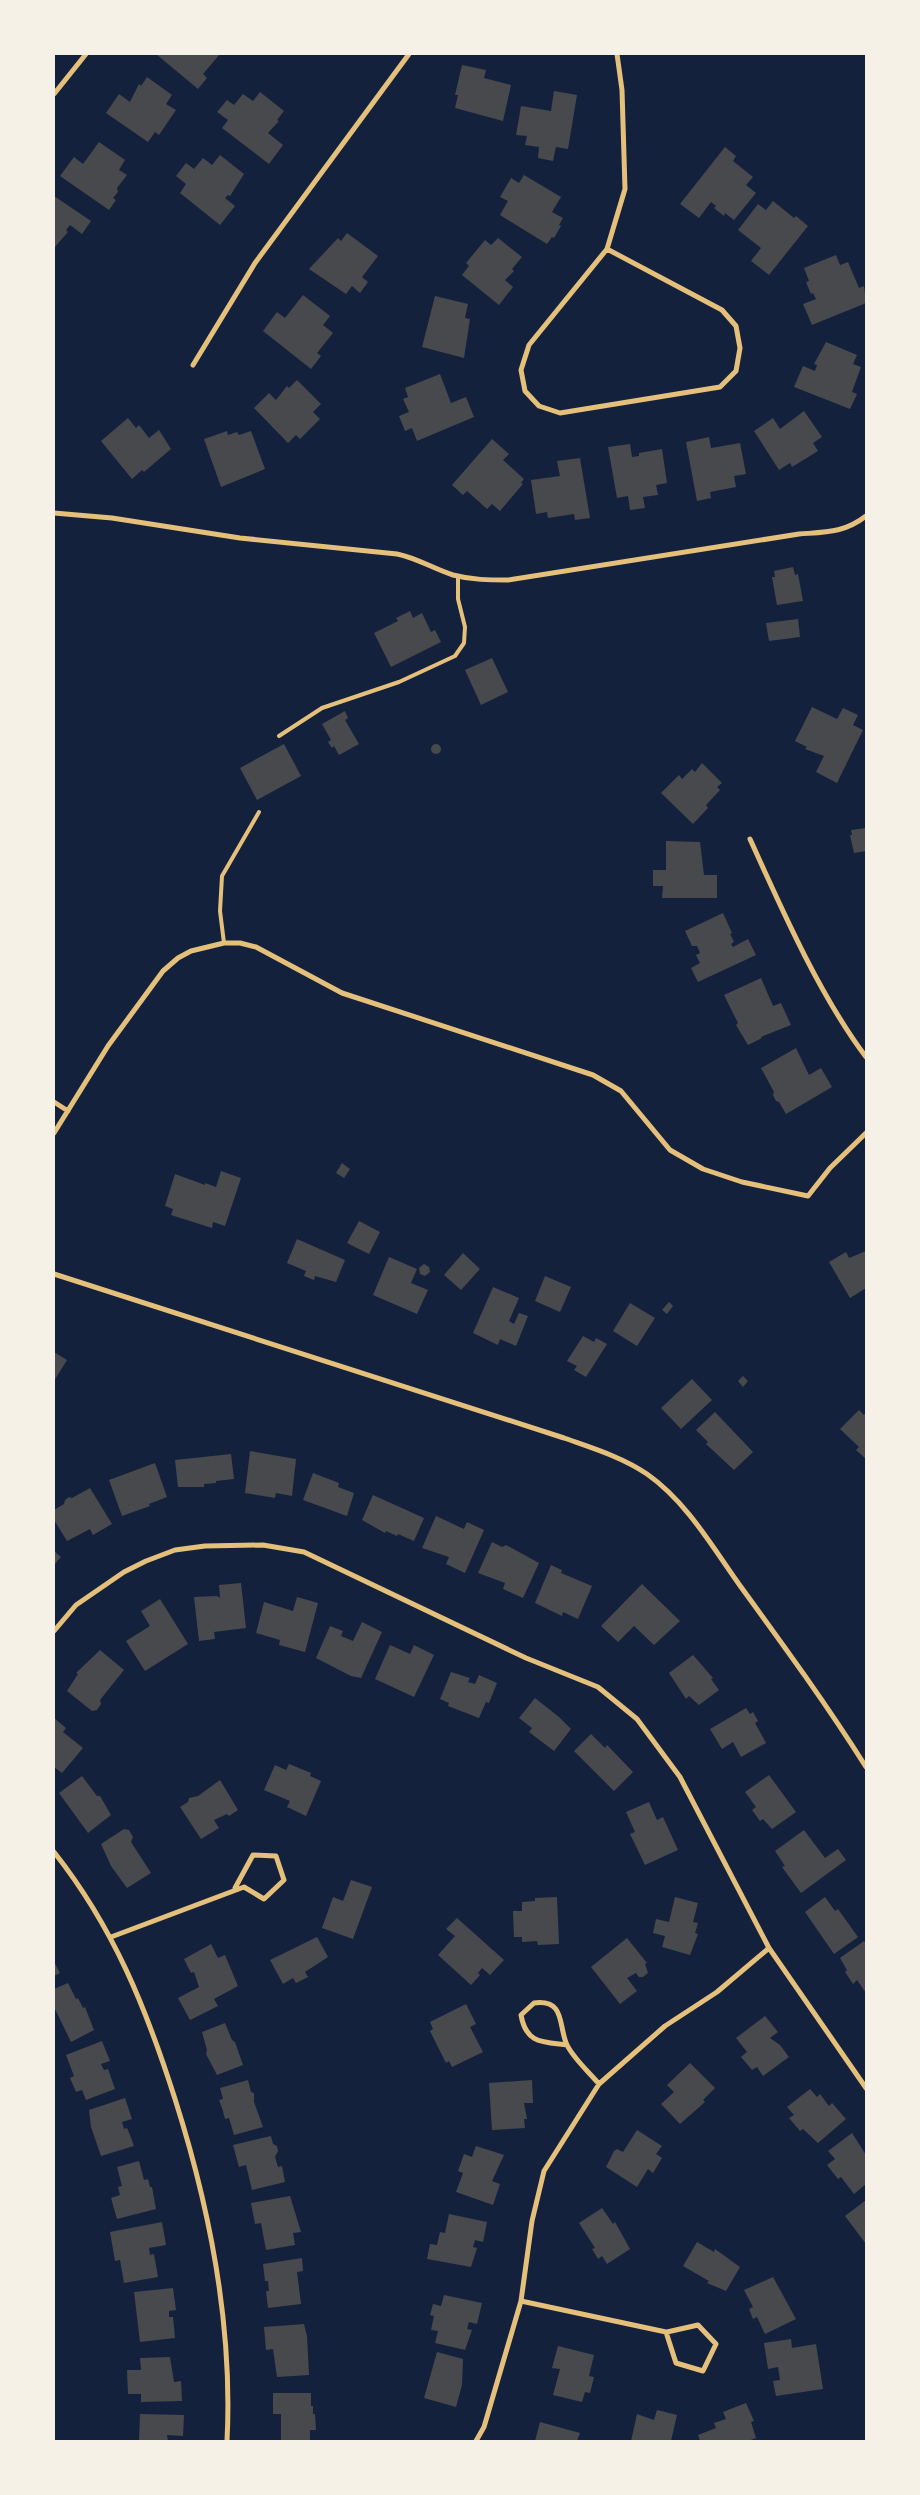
<svg xmlns="http://www.w3.org/2000/svg" width="920" height="2495" viewBox="0 0 920 2495" font-family="Inter,sans-serif">
	<rect width="100%" height="100%" fill="#14213d"/>
	<path fill="#48494c" d="M156 54H220L203 74 207 78 198 89Z
		M462 65 486 70 484 78 511 85 503 121 455 108 458 95H455Z
		M147 77 172 95 166 104 176 110 159 135 155 132 148 142 106 113 119 94 130 102 139 84 141 86Z
		M554 91 577 95 568 149 556 147 553 161 538 158 539 147 525 145 527 136 516 135 521 106 551 111Z
		M260 92 284 111 277 120 279 121 268 133 283 145 269 164 222 128 228 120 217 112 227 100 234 105 243 94 253 101Z
		M99 142 125 160 119 170 127 175 117 188 118 192 113 198 116 200 109 210 60 176 74 157 83 164Z
		M725 147 736 156 733 161 753 177 746 185 756 193 734 220 725 213 724 216 714 208 716 206 711 202 699 218 680 204Z
		M220 155 244 174 230 196 228 195 225 198 235 206 220 225 180 193 186 184 176 176 186 163 194 169 203 158 212 165Z
		M524 175 561 197 552 212 563 218 559 225 561 226 554 238 552 237 547 244 500 215 508 201 500 197 511 178 519 183Z
		M54 196 91 221 82 234 70 225 66 230 68 232 54 248Z
		M773 201 794 218 796 216 808 226 769 275 751 261 761 248 738 230 758 204 766 210Z
		M347 233 378 256 362 277 368 282 360 293 352 286 346 294 309 269 338 238 341 241Z
		M498 238 522 257 512 269 514 271 505 280 513 287 499 305 462 275 469 266 466 263 485 240 491 245Z
		M836 255 840 265 848 262 859 288 864 286 866 303 812 325 803 304 816 299 813 293 811 294 806 282 809 281 804 268Z
		M303 295 330 316 323 325 333 333 317 353 321 356 311 369 263 331 277 312 285 318Z
		M435 296 468 304 465 318 470 319 464 358 422 347Z
		M826 342 857 355 853 364 861 367 852 392 857 394 850 409 794 387 803 366 815 371 817 365 814 364Z
		M440 374 451 403 466 397 474 417 417 441 412 428 405 431 399 416 409 412 403 399 408 397 405 388Z
		M297 380 321 404 313 412 320 419 300 439 296 435 288 443 254 408 269 393 276 400 287 386 289 388Z
		M804 411 822 437 813 443 818 451 792 467 790 463 779 470 754 431 773 418 780 429Z
		M128 418 136 428 139 425 149 438 159 430 171 449 144 472 142 470 132 479 101 441Z
		M227 431 228 435 237 432 239 435 251 431 265 469 221 487 204 439Z
		M709 437 711 448 740 443 746 474 734 476 736 487 710 492 711 498 697 501 686 442Z
		M492 439 509 454 503 460 524 479 521 483 523 484 500 511 492 504 487 509 467 491 463 495 452 485Z
		M630 444 632 457 639 456V453L662 449 667 483 656 485 658 495 643 497 645 508 630 510 628 496 617 498 608 447Z
		M580 458 590 518 575 520 574 514 548 518 547 512 536 514 531 480 560 476 557 461Z
		M793 567 795 575 798 574 803 601 777 605 772 577H775L774 571Z
		M410 611 413 618 422 613 431 632 435 630 441 642 391 667 374 633 398 621 396 618Z
		M798 619 800 637 769 641 766 623Z
		M492 658 508 692 481 705 465 670Z
		M812 707 837 719 843 708 858 715 853 725 863 730 837 783 816 772 824 756 805 749 807 747 795 741Z
		M345 711 348 718 345 720 359 744 339 755 334 746 332 748 328 742 331 740 322 724Z
		M284 744 301 776 257 800 240 768Z
		M431 749a5 5 0 1 1 10 0a5 5 0 1 1-10 0Z
		M702 763 722 783 717 787 720 790 706 805 708 808 693 824 661 793 679 775 682 779 692 769 695 772Z
		M866 828V851L854 853 850 835H852L851 830Z
		M666 841 700 842 704 875H717V898H662L663 886H653V870H666Z
		M723 913 732 933 730 934 734 942 731 944 733 947 748 939 756 955 698 982 691 968 700 963 696 955 700 953 697 946H692L685 931Z
		M761 978 773 1006 781 1003 791 1025 761 1037 762 1038 748 1045 736 1025 738 1023 724 995Z
		M796 1048 809 1075 821 1068 832 1087 786 1114 779 1102 776 1101 773 1095 774 1092 761 1068Z
		M342 1163 350 1169 344 1178 336 1173Z
		M221 1171 241 1178 225 1226 213 1222 212 1228 171 1215 173 1209 165 1206 175 1174 205 1185V1183L216 1187Z
		M359 1221 380 1232 369 1254 347 1243Z
		M297 1239 345 1260 336 1282 315 1276 314 1280 304 1276 306 1271 287 1263Z
		M866 1251V1288L850 1298 829 1262 846 1252 849 1258Z
		M463 1253 480 1269 461 1290 444 1275Z
		M389 1257 417 1269 411 1283 428 1290 417 1314 373 1295Z
		M424 1264 429 1267 430 1272 425 1276 420 1274 419 1268Z
		M545 1276 571 1287 560 1312 535 1301Z
		M493 1287 519 1298 509 1321 514 1324 519 1313 528 1316 516 1346 500 1339 498 1345 473 1333Z
		M669 1302 673 1306 667 1314 662 1310Z
		M630 1303 655 1318 637 1346 613 1331Z
		M583 1336 594 1342 596 1338 607 1344 586 1377 574 1370 577 1366 567 1361Z
		M54 1352 67 1360 54 1381Z
		M743 1376 748 1381 743 1387 738 1381Z
		M692 1379 712 1400 681 1429 661 1408Z
		M859 1410 864 1415 866 1412V1459L856 1450 859 1447 840 1429Z
		M715 1412 753 1452 734 1470 706 1444 708 1442 696 1430Z
		M250 1451 296 1459 292 1496 276 1493 275 1498 245 1493Z
		M231 1454 234 1479 216 1481V1483L204 1484V1487H178L175 1460Z
		M155 1463 167 1497 149 1504 150 1506 122 1516 109 1480Z
		M313 1473 339 1483 338 1487 354 1493 347 1516 303 1500Z
		M90 1488 112 1524 93 1535 90 1529 67 1541 54 1520V1510L64 1504 65 1500 69 1497 72 1498Z
		M373 1495 424 1518 414 1541 398 1534 397 1536 386 1531 385 1533 362 1520Z
		M436 1516 464 1529 467 1522 484 1530 465 1573 446 1564 449 1557 422 1548Z
		M492 1542 502 1547 506 1545 539 1563 523 1598 503 1589 505 1583 478 1573Z
		M54 1551 61 1557 54 1565Z
		M551 1565 562 1570 561 1573 592 1586 578 1619 563 1612 562 1616 535 1603Z
		M241 1583 246 1628 214 1632 215 1639 199 1641 194 1597 217 1596 220 1598 219 1585Z
		M642 1584 680 1621 654 1645 634 1626 618 1642 601 1626Z
		M297 1597 318 1603 305 1652 279 1645 280 1640 256 1633 264 1602 293 1611Z
		M160 1599 188 1644 145 1671 126 1641 150 1626 141 1611Z
		M362 1622 382 1632 361 1678 351 1676 316 1658 330 1626 343 1631 341 1636 353 1641Z
		M390 1645 410 1654 414 1645 434 1655 414 1697 375 1679Z
		M100 1650 124 1670 100 1700 101 1704 97 1710 92 1711 67 1691 78 1674 76 1673Z
		M693 1655 713 1678 711 1679 719 1690 699 1705 689 1696 686 1699 669 1673Z
		M451 1672 470 1678 468 1682 475 1684 479 1675 497 1683 489 1703 486 1702 479 1718 448 1706 449 1703 440 1699Z
		M535 1698 559 1717 571 1729 554 1751 529 1732 532 1728 519 1718Z
		M746 1708 750 1714 753 1712 758 1721 755 1723 766 1743 741 1757 733 1742 722 1749 710 1729Z
		M54 1718 66 1728 63 1732 83 1748 62 1773 54 1767Z
		M591 1734 605 1748 607 1745 633 1772 614 1791 574 1751Z
		M289 1764 311 1773 310 1776 321 1781 306 1816 287 1807 290 1801 264 1790 275 1765 286 1770Z
		M769 1775 796 1812 772 1829 763 1819 760 1821 752 1810 756 1807 745 1792Z
		M82 1776 97 1796H100L111 1815 88 1833 59 1793Z
		M220 1780 238 1810 229 1816 227 1814 214 1820 219 1828 201 1839 180 1807 188 1802 189 1798 198 1796Z
		M649 1802 657 1820 663 1817 678 1850 645 1865 630 1834 635 1832 626 1812Z
		M124 1829 129 1830 133 1837 131 1842 151 1873 127 1888 111 1866 101 1844Z
		M804 1830 825 1858 838 1849 846 1860 801 1893 782 1867 785 1866 775 1851Z
		M351 1880 372 1887 353 1939 322 1928 333 1897 343 1901Z
		M557 1897 559 1944 538 1945 537 1941 522 1942V1937H514L513 1911H522V1902L535 1901V1898Z
		M675 1897 698 1903 693 1922 698 1923 695 1933 698 1934 690 1955 662 1947 665 1936 653 1933 656 1919 669 1922Z
		M825 1897 835 1911 838 1909 858 1937 834 1954 805 1912Z
		M457 1918 504 1960 490 1975 482 1968 478 1973 480 1975 471 1985 438 1955 455 1936 446 1929Z
		M317 1937 328 1957 305 1972 308 1977 296 1983 293 1978 283 1984 270 1960Z
		M627 1938 647 1963 645 1964 648 1973 643 1977H639L636 1973 627 1978 637 1991 620 2004 591 1967Z
		M864 1941 866 1944V1993L857 1980 853 1984 845 1972 847 1970 840 1958Z
		M211 1944 218 1958 225 1955 238 1986 214 1999 218 2006 190 2020 178 1998 199 1987 194 1972 191 1973 184 1959Z
		M54 1962 60 1973 54 1976Z
		M68 1983 76 1999 78 1998 83 2008 85 2007 94 2030 71 2042 54 2007V1989Z
		M466 2004 476 2024 470 2027 483 2052 452 2067 449 2061 446 2063 430 2031 433 2029 430 2022Z
		M765 2016 778 2032 770 2038 780 2045 789 2057 763 2076 757 2067 752 2070 741 2057 747 2052 736 2038Z
		M225 2023 232 2040 235 2042 243 2065 217 2075 206 2054 207 2050 202 2032Z
		M102 2041 110 2061 101 2064 104 2070 108 2069 115 2089 86 2100 82 2090 76 2092 70 2078 74 2076 66 2055Z
		M690 2063 715 2088 703 2100 705 2102 680 2124 661 2104 674 2092 667 2085Z
		M248 2080 251 2092 254 2093V2102L263 2127 234 2135 229 2118 225 2119 223 2111 219 2100 223 2099 220 2088Z
		M532 2080 533 2103H524L527 2119H524L525 2128 492 2130 489 2083Z
		M810 2089 817 2097 820 2094 829 2106 832 2103 846 2119 818 2143 803 2129 800 2131 789 2118 794 2115 787 2107Z
		M125 2098 132 2119 122 2122 124 2129 127 2128 130 2135 134 2146 101 2156 91 2127 89 2110Z
		M637 2130 662 2146 656 2154 662 2158 653 2173 648 2169 637 2187 606 2167 614 2151 617 2149 623 2152Z
		M852 2133 866 2155V2184L854 2194 841 2177 838 2179 827 2165 835 2159 828 2151Z
		M271 2136 273 2144 277 2146 278 2151 275 2157 278 2167 282 2166 285 2182 252 2190 246 2165 239 2167 233 2145Z
		M476 2146 504 2155 492 2181 500 2184 493 2205 456 2192 463 2173 458 2171 464 2154 472 2157Z
		M139 2161 144 2180 148 2179 150 2187H152L156 2209 117 2219 111 2198 120 2195 118 2187 122 2186 117 2167Z
		M290 2196 301 2232 293 2233 295 2245 266 2250 261 2223 255 2224 251 2203Z
		M866 2200V2244L845 2216Z
		M602 2208 613 2224 615 2222 630 2249 607 2264 602 2256 598 2259 592 2249 595 2248 579 2223Z
		M449 2214 487 2222 483 2242 475 2240 473 2247 477 2248 471 2267 427 2259 430 2244 437 2245 440 2232 445 2233Z
		M162 2222 166 2245 149 2248 150 2255 154 2254 158 2277 124 2283 120 2260 115 2261 110 2232Z
		M697 2242 714 2252 715 2249 740 2267 726 2291 707 2283 709 2281 683 2266Z
		M302 2258 303 2271 297 2272 301 2304 268 2308 266 2291H269L268 2281H265L263 2264Z
		M773 2277 796 2319 765 2334 757 2317 753 2319 749 2309 753 2307 744 2290Z
		M173 2288 176 2310 169 2311V2317H173L175 2338 140 2342 134 2292Z
		M444 2295 482 2303 477 2324 469 2322 467 2329 472 2330 465 2350 435 2343 438 2331 431 2330 434 2316 430 2315 433 2304 441 2306Z
		M304 2324 307 2336 309 2375 277 2377 273 2349 266 2350 264 2327Z
		M791 2339 792 2348 816 2344 823 2389 776 2396 773 2381 780 2380 778 2367 768 2369 764 2343Z
		M558 2346 594 2355 589 2376 594 2377 590 2393 585 2392 582 2402 553 2395 560 2369 552 2368Z
		M437 2352 463 2359 462 2385 456 2407 424 2398Z
		M170 2357 174 2382 181 2381 182 2401 141 2402V2394H128L127 2370H141L140 2358Z
		M273 2393H311V2406H313V2414H315L316 2430H310V2441H281V2414H273Z
		M746 2403 754 2421 751 2422 756 2438 748 2441H700L698 2435 716 2428 714 2423 726 2419 723 2412Z
		M657 2410 677 2415 671 2441H631L637 2414 654 2420Z
		M140 2414 184 2415 183 2436 167 2435 168 2441H139Z
		M540 2422 580 2433 577 2441H535Z"/>
	<g fill="none" stroke-linecap="round" stroke-linejoin="round">
		<path stroke="#e5c07b" stroke-width="4" d="M279 736 322 708 399 682 455 656 464 643 465 627 458 599V576
			M224 943 220 911 222 876 259 812"/>
		<path stroke="#e5c07b" stroke-width="5" d="M54 94 86 54
			M607 249 722 310 736 326 740 348 736 371 720 387 560 413 539 406 525 391 521 370 529 345 607 249 625 189 622 90 617 54
			M193 365 255 263 409 54
			M54 513 112 518 240 538 397 554C417 558 434 569 453 575 472 580 489 580 508 580L799 534C826 532 844 533 866 516
			M750 839C782 910 820 996 866 1057
			M54 1102 68 1111
			M54 1133 108 1046 163 971 178 958 191 951 224 943H240L256 947 342 993 593 1075 621 1091 670 1150 703 1169 742 1182 808 1196 830 1168 866 1133
			M54 1274 564 1438C592 1448 622 1457 647 1474 687 1502 713 1548 741 1587 784 1646 827 1705 866 1767
			M54 1631 76 1605 124 1572 146 1561 175 1550 205 1546 263 1545 304 1552 526 1658 598 1687 637 1719 680 1777 769 1948 866 2088
			M54 1852C114 1928 146 2008 175 2099 210 2209 233 2325 227 2441
			M111 1937 244 1887 264 1899 284 1880 276 1856 253 1855 235 1888
			M567 2045C543 2042 526 2044 521 2015L534 2003C566 1999 558 2026 567 2045 574 2059 589 2072 599 2084
			M521 2301 666 2332 676 2363 703 2371 716 2344 698 2325 667 2332
			M476 2441 484 2427 521 2301 532 2221 544 2171 599 2084 665 2026 717 1992 769 1948"/>
	</g>
	<rect width="920" height="2495" fill="none" stroke="#f6f1e7" stroke-width="110"/>
</svg>
